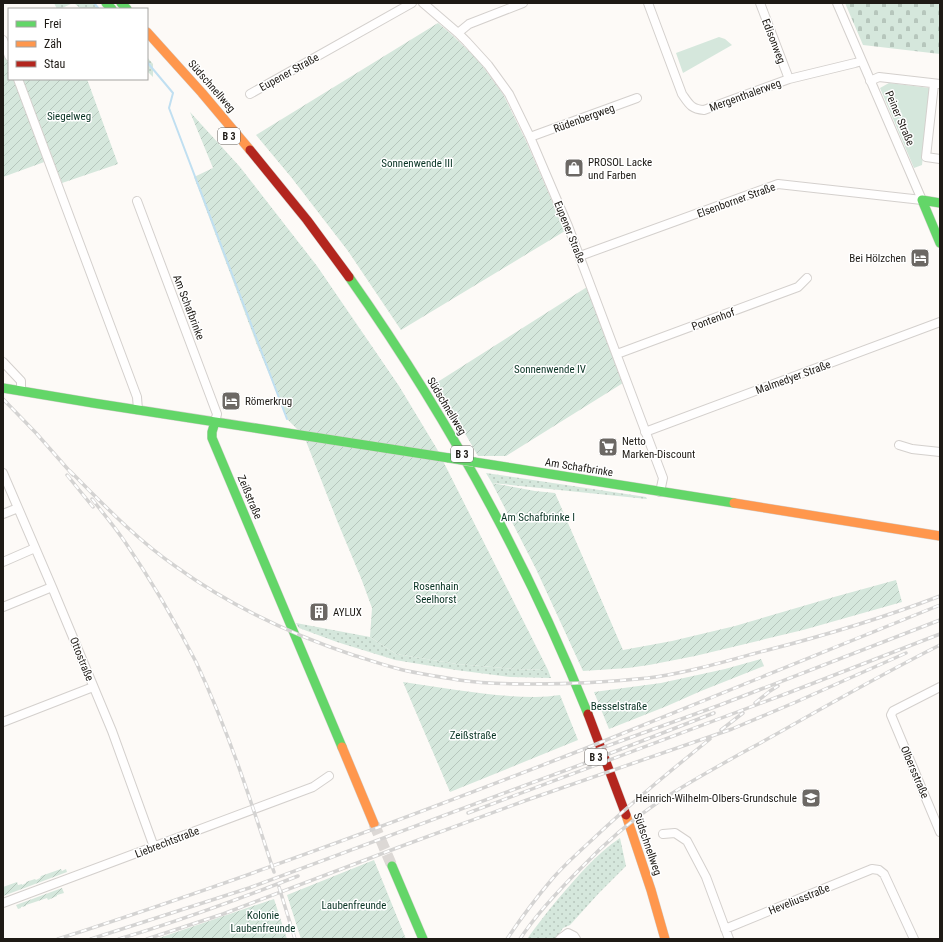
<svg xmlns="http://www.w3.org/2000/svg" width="943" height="942" viewBox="0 0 943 942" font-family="'Roboto Condensed',sans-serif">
	<defs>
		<pattern id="grass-dots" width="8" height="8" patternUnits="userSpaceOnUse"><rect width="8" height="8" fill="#d5e7dc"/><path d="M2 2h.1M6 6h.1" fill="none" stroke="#b6c6bc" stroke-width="1.8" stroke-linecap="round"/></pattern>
		<pattern id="cemetery-stones" width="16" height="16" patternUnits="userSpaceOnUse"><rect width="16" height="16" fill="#d5e7dc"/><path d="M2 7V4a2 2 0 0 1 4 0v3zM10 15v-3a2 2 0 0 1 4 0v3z" fill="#b6c6bc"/></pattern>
		<pattern id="garden-furrows" width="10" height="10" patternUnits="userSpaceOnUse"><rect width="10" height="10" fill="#d5e7dc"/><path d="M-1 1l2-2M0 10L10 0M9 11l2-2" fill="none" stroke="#b6c6bc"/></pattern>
	</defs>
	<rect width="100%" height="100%" fill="#fdfaf7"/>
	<path fill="url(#grass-dots)" d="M54 3H73L60 9H57Z
		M74 3H94L100 9H81Z
		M147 57 153 64V77L147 71Z
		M486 473 646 497 647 499 492 483Z
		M296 623 370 637 396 654 457 664 515 669 548 670 551 678 510 677 456 670 395 660 337 642 299 628Z
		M620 838 626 866 599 893 570 925 563 928 556 939H527C537 925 547 912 558 899 577 877 596 854 620 838Z"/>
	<path fill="url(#cemetery-stones)" d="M845 3H940V54L863 45Z"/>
	<path fill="#d5e7dc" d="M719 37 725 39 732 45 683 73 676 53Z
		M889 83 930 88 922 165 914 168 880 88Z"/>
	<path fill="url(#garden-furrows)" d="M438 23 450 33 478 60 503 94 526 141 565 231 401 330 348 251 291 177 256 135Z
		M3 48 9 64V79H15L47 161 3 177Z
		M22 79H87L118 164 62 183Z
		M190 112 240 167 317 266 399 386 437 449 548 670 515 669 457 664 396 654 370 637 372 608 361 578 338 523 304 436 288 420 257 345 194 177 213 168Z
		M587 287 623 383 506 456H478L436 383Z
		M492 483 535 491 555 493 623 650 672 641 735 626 834 597 896 580 902 602 803 630 695 656 649 665 628 668 583 671 536 569Z
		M761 659 764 666 701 691 667 706 609 729 594 692 661 683 725 669Z
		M403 682C447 688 491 697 535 697 543 697 552 696 560 695L578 740 450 792Z
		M374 860 406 939H301L287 895Z
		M61 869 62 871 66 869 67 872 3 896V887L17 882 18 885 22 884V885L26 883V882L35 879 36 880 40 878 41 876Z
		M62 888 64 893 57 895V896L48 900 47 898 26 905V906L21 907V908L18 909 16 905Z
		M274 899 287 939H156Z"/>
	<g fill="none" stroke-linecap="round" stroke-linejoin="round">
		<path stroke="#c0dff1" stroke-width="2" d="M94 3 99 9
			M147 62 173 93 169 108 287 419"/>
		<path stroke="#dcd8d5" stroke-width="11" stroke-dasharray="11 5.5" stroke-linecap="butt" d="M374 824 392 866"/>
		<defs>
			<path id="street" d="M423 3 458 33 467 42 488 65 509 94 530 137 568 226 663 478 660 492
				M648 3 682 94C689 104 691 109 704 110L789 79 855 63 862 61
				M760 3 789 79
				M837 3 922 200
				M458 33 469 24 523 3
				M3 40 9 56
				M18 79 137 397 138 410
				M870 81 879 77 940 84
				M934 84 926 157 940 159
				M250 94 412 3
				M530 137 637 98
				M137 201 217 414 215 422
				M580 256 778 184 922 200
				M617 354 798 287 807 278
				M3 362 21 381V391
				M645 432 940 322
				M899 445 912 449 940 452
				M3 473 52 587 112 731 154 847
				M3 514 18 508
				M3 562 35 548
				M3 607 52 587
				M940 687 895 710 893 711 891 715 940 832
				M3 722 93 687
				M663 834 675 833 687 841 706 877 729 939
				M3 903 313 787 329 776
				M725 929 872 869 879 870 884 874 914 939
				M560 939 568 933 574 936 576 939"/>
			<path id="fast" d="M106 3 112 9
				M121 3 127 9
				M922 200 940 243
				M922 200 940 203
				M349 277C445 413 526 560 588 714
				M3 388 93 403 449 458
				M215 422 212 432V438L342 747
				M474 462 734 503
				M392 866 423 939"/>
			<path id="slow" d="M147 32 202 93 250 150
				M734 503 940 536
				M342 747 374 824
				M626 815 651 890 665 939"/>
			<path id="jam" d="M250 150 307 220 349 277
				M588 714 626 815"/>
		</defs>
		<use href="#street" stroke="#d4d0cd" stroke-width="10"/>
		<use href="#fast" stroke="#d4d0cd" stroke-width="10"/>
		<use href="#slow" stroke="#d4d0cd" stroke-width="10"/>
		<use href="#jam" stroke="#d4d0cd" stroke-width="10"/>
		<use href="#street" stroke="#fffefe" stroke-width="8"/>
		<use href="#fast" stroke="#63d668" stroke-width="9"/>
		<use href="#slow" stroke="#ff974d" stroke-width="9"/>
		<use href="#jam" stroke="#b3261e" stroke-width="9"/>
		<defs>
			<path id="rail" d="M3 399 36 433 73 475
				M70 471C103 504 136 539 175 566 229 605 290 634 353 655 369 660 386 666 403 670 421 674 440 677 459 680 484 684 509 684 534 684 572 684 610 682 648 678 687 673 726 661 764 651 823 636 883 618 940 596
				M67 475 93 507
				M92 499C103 513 115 527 125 542 151 580 175 621 196 662 228 730 251 801 274 872
				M755 703 770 691 778 686
				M721 730 743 713
				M596 750 720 705 940 620
				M468 813 788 693 940 634
				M279 887 295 939
				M58 939C235 882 410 817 584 749 703 702 821 652 940 605
				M91 939 249 888 588 762 714 713
				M119 939C179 921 239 899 298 876
				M147 939 223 914 402 846 527 800 732 729 796 702 906 653
				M507 939C521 918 536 898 553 878 565 864 580 851 594 838 631 803 670 771 710 739
				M520 939C537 913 559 890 581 868 604 844 629 822 657 803 696 777 739 755 780 732 833 702 886 672 940 645"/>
		</defs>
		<use href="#rail" stroke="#d4d3d2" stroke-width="3.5"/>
		<use href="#rail" stroke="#fff" stroke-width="2" stroke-dasharray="6" stroke-linecap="butt"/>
		<defs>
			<path id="fast-bridge" d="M449 458 474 462"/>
		</defs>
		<use href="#fast-bridge" stroke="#d4d0cd" stroke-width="10" stroke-linecap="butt"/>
		<use href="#fast-bridge" stroke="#63d668" stroke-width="9"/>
	</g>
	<defs>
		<symbol id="shop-square" viewBox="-11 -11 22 22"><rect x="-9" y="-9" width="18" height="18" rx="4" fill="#6c6864" stroke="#fff"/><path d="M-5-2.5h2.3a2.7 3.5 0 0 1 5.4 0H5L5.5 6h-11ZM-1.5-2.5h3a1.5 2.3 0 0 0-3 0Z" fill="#fff"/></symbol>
		<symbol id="hotel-square" viewBox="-11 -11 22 22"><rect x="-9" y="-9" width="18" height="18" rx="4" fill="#6c6864" stroke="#fff"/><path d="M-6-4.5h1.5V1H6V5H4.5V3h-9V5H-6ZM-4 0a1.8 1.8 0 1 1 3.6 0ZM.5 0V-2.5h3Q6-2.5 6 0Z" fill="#fff"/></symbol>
		<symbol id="supermarket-square" viewBox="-11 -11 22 22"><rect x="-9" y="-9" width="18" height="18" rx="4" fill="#6c6864" stroke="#fff"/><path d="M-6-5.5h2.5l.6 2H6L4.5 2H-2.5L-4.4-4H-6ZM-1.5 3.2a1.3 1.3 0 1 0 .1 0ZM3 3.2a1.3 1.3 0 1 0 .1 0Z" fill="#fff"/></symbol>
		<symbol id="building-square" viewBox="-11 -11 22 22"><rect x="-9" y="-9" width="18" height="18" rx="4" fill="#6c6864" stroke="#fff"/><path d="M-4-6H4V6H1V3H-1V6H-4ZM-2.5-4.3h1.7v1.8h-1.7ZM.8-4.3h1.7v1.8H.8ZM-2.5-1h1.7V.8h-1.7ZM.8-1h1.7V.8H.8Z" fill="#fff"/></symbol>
		<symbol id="school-square" viewBox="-11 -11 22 22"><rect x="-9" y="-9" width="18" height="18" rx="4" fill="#6c6864" stroke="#fff"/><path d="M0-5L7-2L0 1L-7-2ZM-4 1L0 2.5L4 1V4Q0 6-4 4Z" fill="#fff"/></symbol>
	</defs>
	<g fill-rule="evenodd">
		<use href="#shop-square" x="563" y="157" width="22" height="22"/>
		<use href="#hotel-square" x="909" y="247" width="22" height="22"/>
		<use href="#hotel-square" x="220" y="390" width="22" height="22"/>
		<use href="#supermarket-square" x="597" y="436" width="22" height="22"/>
		<use href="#building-square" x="308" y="601" width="22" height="22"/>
		<use href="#school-square" x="800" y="787" width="22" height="22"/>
	</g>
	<g text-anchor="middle" stroke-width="3" stroke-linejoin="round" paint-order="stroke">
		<g fill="#fff" stroke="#625f5b" stroke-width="1">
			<rect x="218" y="128" width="22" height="16" rx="3"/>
			<rect x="451" y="446" width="22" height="16" rx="3"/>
			<rect x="585" y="749" width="22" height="16" rx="3"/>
		</g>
		<g font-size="10" font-weight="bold" fill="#1e1a15">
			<text x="229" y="140">B 3</text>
			<text x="462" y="458">B 3</text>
			<text x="596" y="761">B 3</text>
		</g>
		<g font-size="11" fill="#1e1a15" stroke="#fff">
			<text transform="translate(774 41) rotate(69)" y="4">Edisonweg</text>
			<text transform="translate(289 72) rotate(-29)" y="4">Eupener Straße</text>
			<text transform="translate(212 86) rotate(49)" y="4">Südschnellweg</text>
			<text transform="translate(745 95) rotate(-20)" y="4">Mergenthalerweg</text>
			<text transform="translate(584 118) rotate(-20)" y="4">Rüdenbergweg</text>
			<text transform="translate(900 118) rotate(67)" y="4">Peiner Straße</text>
			<text transform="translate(736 200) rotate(-20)" y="4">Elsenborner Straße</text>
			<text transform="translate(570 232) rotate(68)" y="4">Eupener Straße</text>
			<text transform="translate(189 307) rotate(69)" y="4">Am Schafbrinke</text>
			<text transform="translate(713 319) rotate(-20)" y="4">Pontenhof</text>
			<text transform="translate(793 377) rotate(-20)" y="4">Malmedyer Straße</text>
			<text transform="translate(447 406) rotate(59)" y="4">Südschnellweg</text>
			<text transform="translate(579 467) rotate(9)" y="4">Am Schafbrinke</text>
			<text transform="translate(250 497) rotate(67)" y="4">Zeißstraße</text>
			<text transform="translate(82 659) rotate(68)" y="4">Ottostraße</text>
			<text transform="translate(915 772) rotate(67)" y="4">Olbersstraße</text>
			<text transform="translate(167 842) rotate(-21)" y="4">Liebrechtstraße</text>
			<text transform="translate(648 844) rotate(71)" y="4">Südschnellweg</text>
			<text transform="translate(799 899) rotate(-22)" y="4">Heveliusstraße</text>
		</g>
		<g font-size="11" fill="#083323" stroke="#fff">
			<text x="69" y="120">Siegelweg</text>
			<text x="417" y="167">Sonnenwende III</text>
			<text x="550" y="373">Sonnenwende IV</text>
			<text x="538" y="521">Am Schafbrinke I</text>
			<text x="436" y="590">Rosenhain<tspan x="436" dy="13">Seelhorst</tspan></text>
			<text x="619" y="710">Besselstraße</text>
			<text x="473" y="739">Zeißstraße</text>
			<text x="354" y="909">Laubenfreunde</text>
			<text x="263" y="919">Kolonie<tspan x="263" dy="13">Laubenfreunde</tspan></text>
		</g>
		<g font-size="11" fill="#1e1a15" stroke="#fff" text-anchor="start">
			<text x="588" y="166">PROSOL Lacke<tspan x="588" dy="13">und Farben</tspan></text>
			<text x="906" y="262" text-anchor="end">Bei Hölzchen</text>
			<text x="245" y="405">Römerkrug</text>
			<text x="622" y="445">Netto<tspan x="622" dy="13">Marken-Discount</tspan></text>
			<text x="333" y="616">AYLUX</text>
			<text x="797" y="802" text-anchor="end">Heinrich-Wilhelm-Olbers-Grundschule</text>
		</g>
	</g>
	<rect width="943" height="942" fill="none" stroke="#1e1a15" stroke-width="8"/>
	<rect x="8" y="8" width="140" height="72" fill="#ffffff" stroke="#a5a3a1"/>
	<rect x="16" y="21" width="20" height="6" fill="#63d668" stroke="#a5a3a1"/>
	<text x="44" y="28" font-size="12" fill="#1e1a15">Frei</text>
	<rect x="16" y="41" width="20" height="6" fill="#ff974d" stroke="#a5a3a1"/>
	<text x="44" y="48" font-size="12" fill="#1e1a15">Zäh</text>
	<rect x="16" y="61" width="20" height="6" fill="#b3261e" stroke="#a5a3a1"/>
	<text x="44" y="68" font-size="12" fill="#1e1a15">Stau</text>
</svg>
